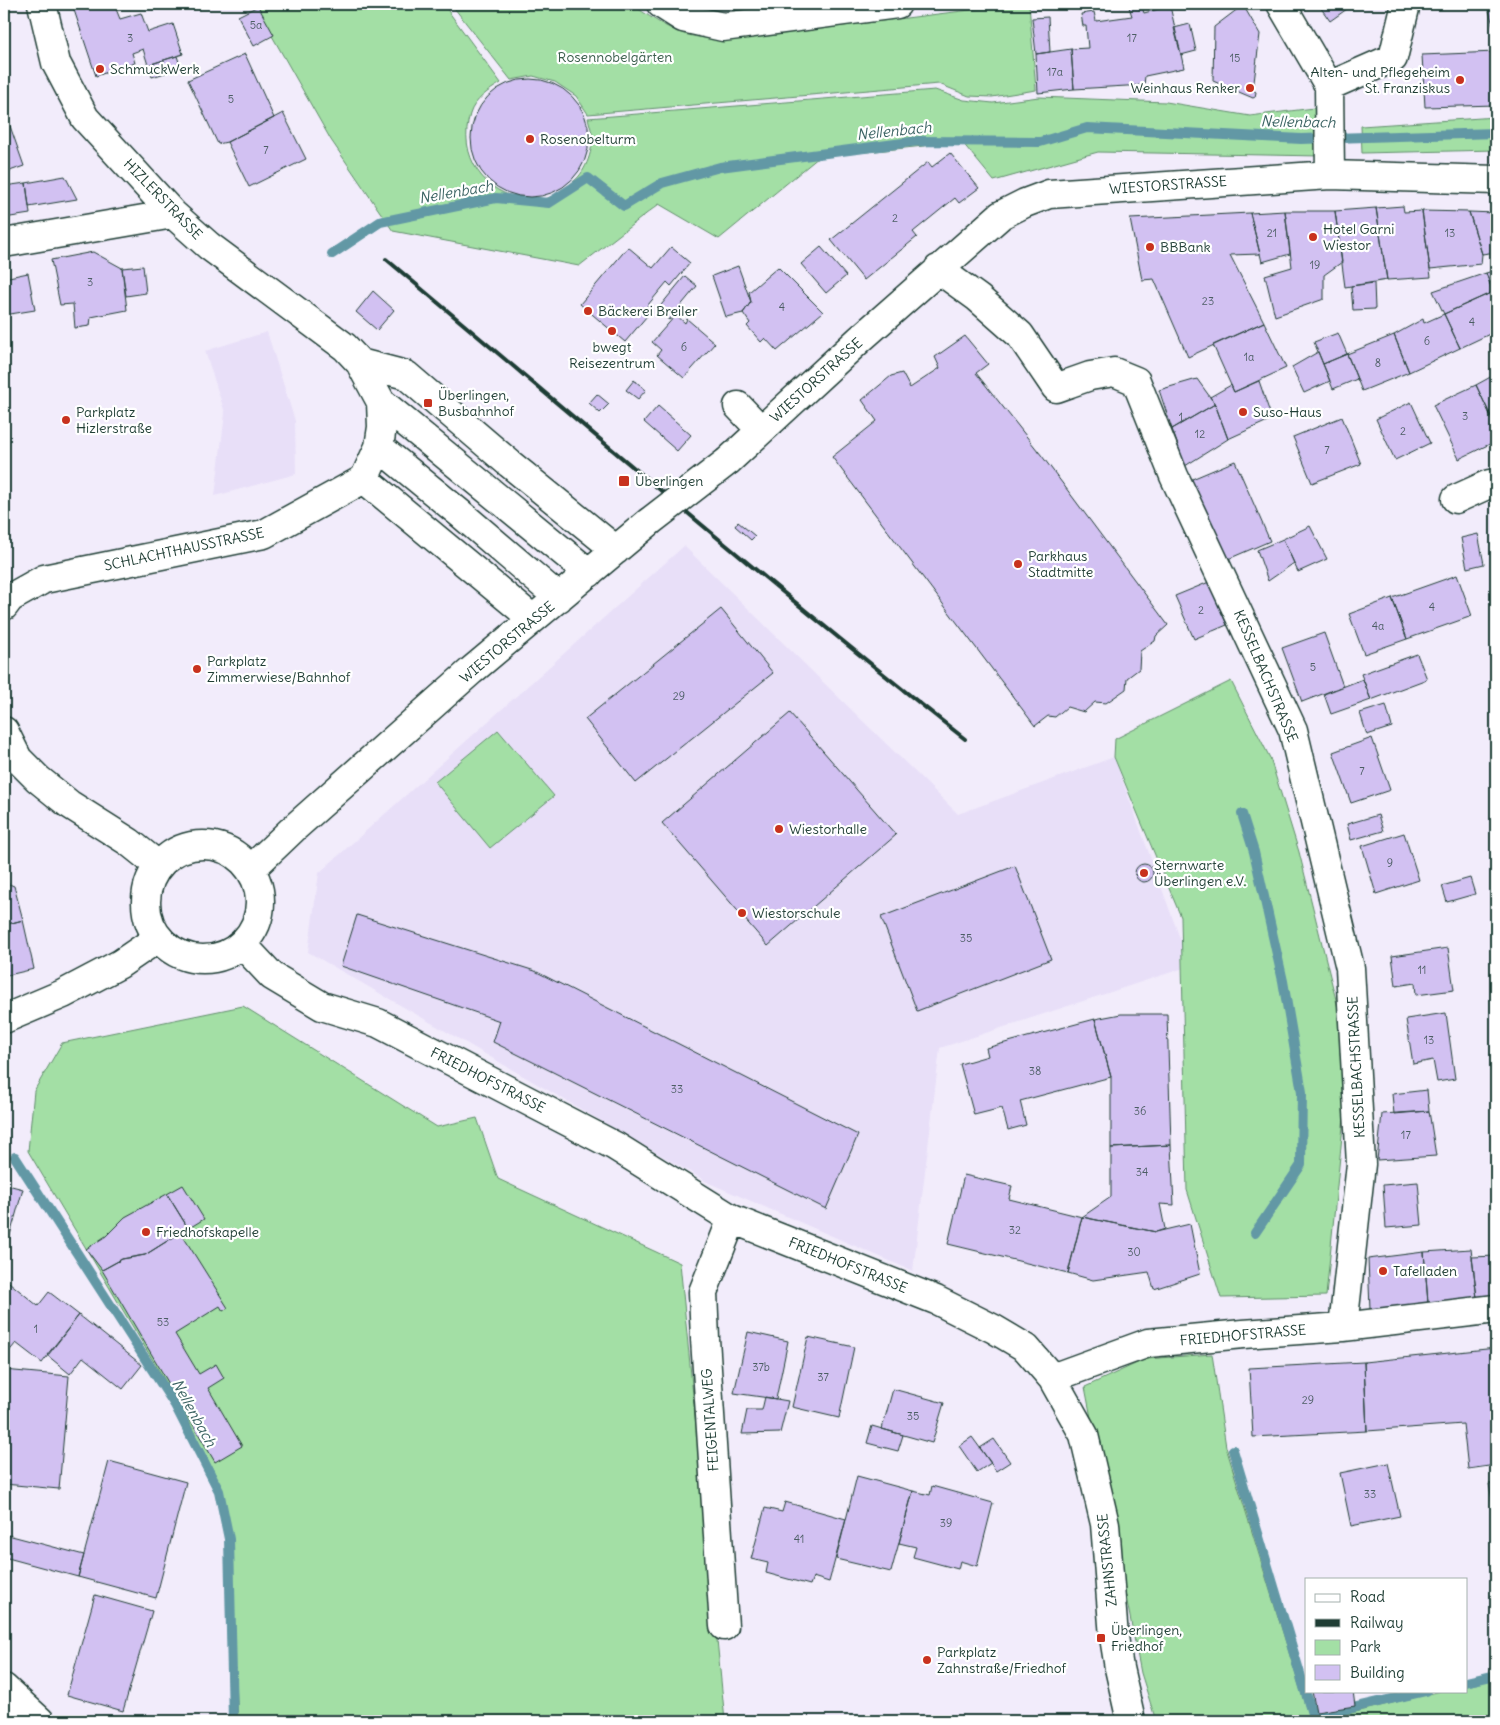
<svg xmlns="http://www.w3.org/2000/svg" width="1500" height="1725" viewBox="0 0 1500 1725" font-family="Delius,sans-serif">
	<rect width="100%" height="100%" fill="#f2ecfb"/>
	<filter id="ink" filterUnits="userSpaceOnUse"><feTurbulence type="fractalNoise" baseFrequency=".02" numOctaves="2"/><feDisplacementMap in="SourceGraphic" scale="10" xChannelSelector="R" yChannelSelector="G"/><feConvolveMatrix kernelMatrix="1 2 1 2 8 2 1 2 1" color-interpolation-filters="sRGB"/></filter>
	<g filter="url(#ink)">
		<path fill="#e8dff8" d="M267 332 295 421 296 474 215 496 225 413 205 351Z
			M684 546 958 814 1114 757 1190 966 940 1048 913 1271 709 1183 308 952 319 873Z"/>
		<path fill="#a3dfa5" stroke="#618e6c" d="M254 4H443L501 83C489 90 474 100 470 114 457 155 484 195 526 199 530 200 534 201 538 200 552 199 563 190 574 181 586 172 594 148 592 133 591 128 589 123 588 118L935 90 964 100 993 103 1039 97 1166 102 1250 116 1314 108 1326 116 1321 156 1098 152 994 181 962 142 819 157 719 239 659 204 579 266 393 231 331 140Z
			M451 4H632C643 13 670 30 684 34 699 38 715 39 731 40L1018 4H1029L1036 90 992 97 969 96 939 84 588 114 576 96 555 82 533 76 511 80Z
			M1496 117V150L1362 153 1361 126Z
			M1231 681 1270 758 1299 852 1350 1056 1326 1296 1221 1298 1187 1190 1181 917 1114 757 1115 739Z
			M498 730 554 796 490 848 435 782Z
			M243 1006 437 1127 477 1118 498 1179 680 1263 725 1721H238L229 1539 219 1491 189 1421 28 1151 34 1091 62 1043Z
			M1212 1354 1226 1447 1310 1721H1156L1141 1673 1085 1387 1146 1359Z
			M1496 1678V1721H1319L1441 1691H1466V1685Z"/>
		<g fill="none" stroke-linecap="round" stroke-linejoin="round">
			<path stroke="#6298a5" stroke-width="10" d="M332 254 380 222 496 198 549 203 588 178 624 206 662 183 720 167 918 141 1040 142 1087 128 1301 139 1496 133
				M1242 814 1254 852 1283 981 1302 1092 1301 1165 1255 1233
				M15 1157 175 1405 219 1491 229 1539 233 1721
				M1233 1450 1313 1717 1426 1691
				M1466 1682 1496 1675"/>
		</g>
		<path fill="#d2c1f2" stroke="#1f3d34" d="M84 4H114L120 19 141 13 148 32 173 24 183 54 148 65 143 49 132 53 135 63 96 76 73 7Z
			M1128 4H1141L1144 13 1170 6 1184 68 1145 76 1144 85 1074 89 1071 49 1088 48 1086 26H1083L1081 14 1094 12 1096 21 1132 16Z
			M1318 4H1354L1330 21Z
			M1487 4H1496V35Z
			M1243 5 1260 34 1253 90 1256 92 1255 97 1253 98 1213 81 1214 27Z
			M258 6 274 35 254 46 238 16Z
			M1048 17 1050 52 1036 54 1032 18Z
			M1190 24 1196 51 1181 55 1174 28Z
			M1071 49 1074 89 1038 93 1036 54Z
			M1496 52V105L1425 107 1422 55Z
			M245 54 274 118 227 142 218 144 188 80Z
			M177 56 181 68 152 77 148 65Z
			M471 138a59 59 0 1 1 118 0a59 59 0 1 1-118 0Z
			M283 113 306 159 249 187 227 142Z
			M10 126 24 166 4 173V128Z
			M950 153 979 188 959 203 955 198 913 232 917 237 864 280 831 240 928 162 932 167Z
			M65 176 77 199 29 207 26 183Z
			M26 183 30 214 4 218V186Z
			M1403 206 1404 212 1422 211 1431 277 1387 280 1376 208Z
			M1376 208 1387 280 1345 287 1335 211Z
			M1285 211 1290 254 1262 262 1250 213Z
			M1285 211H1335L1342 262 1324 275V299L1275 316 1265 275 1292 267Z
			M1422 211 1469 212 1482 254 1481 264 1430 269Z
			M1469 212 1495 213 1496 252 1482 254Z
			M1250 213 1260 254 1230 255 1264 322 1188 357 1154 279 1142 280 1130 219Z
			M628 247 653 268 671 247 690 263 671 286 667 282 647 306 652 310 625 342 580 304Z
			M821 247 846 276 826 293 801 264Z
			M93 252 122 268 127 310 91 317 90 326 75 328 73 304 60 305 51 260Z
			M143 266 146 293 126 296 122 268Z
			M738 266 751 302 743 313 726 317 712 276Z
			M778 267 823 312 777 351 765 338 761 342 747 326 750 323 743 313 751 302 749 292Z
			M1496 270V301L1486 273Z
			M28 273 35 310 4 315V278Z
			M1486 273 1493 292 1444 314 1433 291Z
			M685 276 697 286 669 320 657 310Z
			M1374 283 1375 309 1353 310 1351 286Z
			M373 291 394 310 377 330 356 312Z
			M1493 292 1496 301V331L1460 348 1444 314Z
			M1444 314 1460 348 1409 372 1394 335 1423 319 1424 323Z
			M676 315 685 323 687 319 715 343 684 378 657 355 661 350 652 342Z
			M1264 322 1286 368 1234 392 1213 345Z
			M1338 333 1347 354 1323 364 1314 342Z
			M1394 335 1409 372 1362 391 1347 354Z
			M965 336 988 364 976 373 1042 456 1168 625 1156 636 1155 641 1140 651 1139 669 1127 678 1126 689 1106 703 1095 702 1084 712 1067 707 1055 717 1048 716 1035 726 832 457 877 421 862 400 891 376 902 373 910 388 940 368 935 357Z
			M1318 352 1330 381 1304 393 1292 367Z
			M1347 354 1357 379 1333 389 1323 364Z
			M1496 374V427L1476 385Z
			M1197 379 1215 404 1172 429 1159 390Z
			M634 380 646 390 638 399 626 390Z
			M1259 381 1272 419 1228 439 1215 404 1210 397 1231 385 1234 392Z
			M1476 385 1496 427V441L1459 459 1433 405Z
			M597 394 609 404 600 413 589 403Z
			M1411 402 1430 443 1395 460 1376 419Z
			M1215 404 1228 439 1185 466 1172 429Z
			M658 406 691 435 677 451 644 422Z
			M1342 417 1361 464 1312 483 1293 437Z
			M1235 461 1270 541 1219 563 1185 482Z
			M738 522 755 536 751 540 735 526Z
			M1310 526 1327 559 1298 572 1283 539Z
			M1478 534 1484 564 1467 568 1461 538Z
			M1283 539 1294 563 1268 581 1257 550Z
			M1457 575 1472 616 1407 639 1392 598Z
			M1209 582 1227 625 1194 639 1175 596Z
			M1392 598 1407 639 1364 654 1349 614Z
			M721 609 773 673 636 783 585 719Z
			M1324 633 1343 686 1302 702 1282 648Z
			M1417 654 1427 679 1371 700 1361 674Z
			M1363 679 1371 700 1331 714 1324 694Z
			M1386 705 1392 727 1367 735 1360 713Z
			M790 713 896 835 768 946 662 823Z
			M1372 738 1390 790 1351 803 1333 752Z
			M1378 815 1383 831 1351 840 1347 824Z
			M1404 833 1419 880 1376 894 1362 846Z
			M1135 873a9 9 0 1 1 18 0a9 9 0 1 1-18 0Z
			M1015 866 1051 959 917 1011 881 917Z
			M1470 878 1475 894 1447 902 1442 886Z
			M4 882 14 886 23 920 4 925Z
			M357 915 535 971 858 1135 826 1209 493 1042 500 1021 341 966Z
			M23 920 34 969 4 976V925Z
			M1448 948 1454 990 1416 995 1415 983 1396 986 1392 956Z
			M1446 1013 1455 1079 1437 1082 1433 1060 1413 1064 1406 1019Z
			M1121 1014H1167L1171 1145 1111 1148V1077L1095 1019Z
			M1095 1019 1111 1077 1020 1101 1026 1125 1008 1130 1002 1108 974 1115 960 1064 988 1056 986 1048Z
			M1427 1090 1429 1111 1394 1114 1392 1094Z
			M1429 1111 1436 1156 1377 1160 1382 1114Z
			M1171 1145 1174 1205 1160 1204 1165 1229 1156 1232 1082 1217 1111 1197V1148Z
			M964 1175 1012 1186 1009 1199 1082 1217 1068 1273 948 1244Z
			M1418 1182 1422 1225 1386 1228 1383 1185Z
			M4 1184 23 1189 5 1253H4Z
			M183 1185 204 1219 181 1233 228 1308 223 1311 220 1306 175 1334 199 1374 216 1364 224 1378 208 1388 242 1446 215 1462 102 1270 122 1259 145 1255 188 1228 167 1194Z
			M167 1194 188 1228 145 1255 122 1259 102 1270 86 1249 106 1236 125 1217Z
			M1082 1217 1156 1232 1190 1224 1200 1274 1154 1289 1149 1272 1093 1280 1068 1273Z
			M1471 1249 1477 1298 1428 1303 1424 1252Z
			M1424 1252 1428 1303 1370 1309 1368 1259Z
			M1496 1256V1296L1477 1298 1472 1257Z
			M4 1278 38 1306 49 1292 79 1315 42 1363 16 1343 6 1355 4 1353Z
			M79 1315 142 1365 123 1389 83 1357 70 1374 47 1355Z
			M748 1332 788 1341 776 1399 734 1393Z
			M808 1337 854 1347 839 1418 792 1407Z
			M1496 1348V1465L1468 1469 1463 1424 1367 1431 1364 1362Z
			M1364 1362 1367 1431 1253 1437 1249 1368Z
			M4 1370 69 1376 59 1489 4 1484Z
			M893 1389 944 1403 932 1443 882 1429Z
			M765 1397 788 1401 780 1433 742 1434 747 1410H762Z
			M872 1426 903 1435 898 1451 867 1443Z
			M972 1437 991 1463 977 1472 959 1446Z
			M994 1439 1010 1462 996 1471 980 1448Z
			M109 1461 186 1482 156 1598 78 1577Z
			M1388 1463 1400 1516 1351 1526 1340 1473Z
			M857 1476 913 1491 891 1572 836 1559Z
			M1496 1483V1521L1489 1484Z
			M932 1486 993 1503 977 1566 960 1561 958 1569 913 1557 916 1547 899 1543 913 1491 930 1495Z
			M785 1502 846 1519 829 1582 813 1577 810 1585 766 1573 768 1563 751 1559 765 1508 782 1512Z
			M4 1534 84 1555 78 1577 4 1557Z
			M95 1595 152 1611 123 1711 67 1695Z
			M1312 1691H1353L1355 1706 1316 1712Z"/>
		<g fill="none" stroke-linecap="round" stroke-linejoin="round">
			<defs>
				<path id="minor" d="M661 4 683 18 723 27 897 4
					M1281 4 1329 86 1330 175
					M1329 86 1393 58 1406 4
					M4 243 173 214
					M938 269 978 298 1020 335 1056 388 1090 376 1114 372 1136 381 1174 476 1293 730 1350 968 1361 1164 1343 1327
					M360 363 406 375 510 464 616 550
					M381 402 589 573
					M738 406 761 430
					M379 447 462 515 559 598
					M728 461 859 340 1001 215 1025 203 1049 194 1330 175 1496 180
					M364 479 533 619
					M1456 499 1489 484 1496 483
					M4 606 10 598 44 579 264 534 364 479 379 447 382 427 381 402 360 363 345 347 209 246 173 214 85 118 56 63 42 4
					M4 731 18 759 38 779 69 804 129 842 159 866
					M146 902a57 57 0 1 1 114 0a57 57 0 1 1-114 0Z
					M250 870 293 829 471 671 649 522
					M242 944 272 976 322 1006 378 1023 615 1146 732 1219 936 1300 994 1329 1026 1348 1052 1378 1084 1435 1105 1524 1114 1637 1119 1668 1131 1721
					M4 1019 63 994 120 964 158 938
					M1052 1378 1148 1343 1243 1334 1343 1327 1496 1309
					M724 1626 705 1339 703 1292 732 1219
					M4 1688 40 1721"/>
			</defs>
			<use href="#minor" stroke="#1f3d34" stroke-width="31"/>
			<use href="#minor" stroke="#fff" stroke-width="28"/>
			<path stroke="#1f3d34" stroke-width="4" d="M386 259C578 420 768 584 965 739"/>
			<defs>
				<path id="minor-bridge" d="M649 522 728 461"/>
			</defs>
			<use href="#minor-bridge" stroke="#1f3d34" stroke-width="31" stroke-linecap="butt"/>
			<use href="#minor-bridge" stroke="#fff" stroke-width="28"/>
		</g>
	</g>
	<g fill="#c8321e" stroke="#fff" stroke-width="2">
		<circle cx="100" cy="69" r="5"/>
		<circle cx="1460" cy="80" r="5"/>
		<circle cx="1250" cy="88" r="5"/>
		<circle cx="530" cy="139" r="5"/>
		<circle cx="1313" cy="237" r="5"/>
		<circle cx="1150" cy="247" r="5"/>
		<circle cx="588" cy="311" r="5"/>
		<circle cx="612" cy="331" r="5"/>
		<rect x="423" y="398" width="10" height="10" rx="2.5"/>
		<circle cx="1243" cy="412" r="5"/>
		<circle cx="66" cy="420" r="5"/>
		<rect x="618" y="475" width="12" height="12" rx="2.5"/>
		<circle cx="1018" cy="564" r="5"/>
		<circle cx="197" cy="669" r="5"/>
		<circle cx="779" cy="829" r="5"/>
		<circle cx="1144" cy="873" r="5"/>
		<circle cx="742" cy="913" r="5"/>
		<circle cx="146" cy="1232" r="5"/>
		<circle cx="1383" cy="1271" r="5"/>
		<rect x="1096" y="1633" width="10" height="10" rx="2.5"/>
		<circle cx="927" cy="1660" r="5"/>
	</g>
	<g text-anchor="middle" stroke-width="4.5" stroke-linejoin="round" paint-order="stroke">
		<g font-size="11" fill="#4c5e64">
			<text x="256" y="29">5a</text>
			<text x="130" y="42">3</text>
			<text x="1132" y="42">17</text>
			<text x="1235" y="62">15</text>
			<text x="1055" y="76">17a</text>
			<text x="231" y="103">5</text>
			<text x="266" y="154">7</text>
			<text x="895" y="222">2</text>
			<text x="1272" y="237">21</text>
			<text x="1450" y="237">13</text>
			<text x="1315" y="269">19</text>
			<text x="90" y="286">3</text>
			<text x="1208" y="305">23</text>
			<text x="782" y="311">4</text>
			<text x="1472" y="326">4</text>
			<text x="1427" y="345">6</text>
			<text x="684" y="351">6</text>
			<text x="1249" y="361">1a</text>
			<text x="1378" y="367">8</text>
			<text x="1465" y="420">3</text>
			<text x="1181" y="421">1</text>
			<text x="1403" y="435">2</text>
			<text x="1200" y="438">12</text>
			<text x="1327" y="454">7</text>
			<text x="1432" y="611">4</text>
			<text x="1201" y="614">2</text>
			<text x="1378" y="630">4a</text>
			<text x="1313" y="671">5</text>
			<text x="679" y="700">29</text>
			<text x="1362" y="775">7</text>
			<text x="1390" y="867">9</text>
			<text x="966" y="942">35</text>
			<text x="1422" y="974">11</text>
			<text x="1429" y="1044">13</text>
			<text x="1035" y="1075">38</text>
			<text x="677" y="1093">33</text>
			<text x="1140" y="1115">36</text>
			<text x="1406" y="1139">17</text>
			<text x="1142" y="1176">34</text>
			<text x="1015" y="1234">32</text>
			<text x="1134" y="1256">30</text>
			<text x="163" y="1326">53</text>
			<text x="36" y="1333">1</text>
			<text x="761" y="1371">37b</text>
			<text x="823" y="1381">37</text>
			<text x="1308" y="1404">29</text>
			<text x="913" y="1420">35</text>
			<text x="1370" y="1498">33</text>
			<text x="946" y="1527">39</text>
			<text x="799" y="1543">41</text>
		</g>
		<g font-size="14" fill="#395d4b" stroke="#fff">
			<text x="615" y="62">Rosennobelgärten</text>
		</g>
		<g font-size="14" fill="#1f3d34" stroke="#fff" text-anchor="start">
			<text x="110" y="74">SchmuckWerk</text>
			<text x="1450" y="77" text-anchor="end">Alten- und Pflegeheim<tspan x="1450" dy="16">St. Franziskus</tspan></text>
			<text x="1240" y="93" text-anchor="end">Weinhaus Renker</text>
			<text x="540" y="144">Rosenobelturm</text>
			<text x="1323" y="234">Hotel Garni<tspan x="1323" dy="16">Wiestor</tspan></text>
			<text x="1160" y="252">BBBank</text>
			<text x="598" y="316">Bäckerei Breiler</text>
			<text x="612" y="352" text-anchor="middle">bwegt<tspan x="612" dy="16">Reisezentrum</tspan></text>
			<text x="438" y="400">Überlingen,<tspan x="438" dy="16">Busbahnhof</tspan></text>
			<text x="76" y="417">Parkplatz<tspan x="76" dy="16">Hizlerstraße</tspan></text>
			<text x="1253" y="417">Suso-Haus</text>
			<text x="635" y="486">Überlingen</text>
			<text x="1028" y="561">Parkhaus<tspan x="1028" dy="16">Stadtmitte</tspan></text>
			<text x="207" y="666">Parkplatz<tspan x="207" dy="16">Zimmerwiese/Bahnhof</tspan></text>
			<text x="789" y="834">Wiestorhalle</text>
			<text x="1154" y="870">Sternwarte<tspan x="1154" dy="16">Überlingen e.V.</tspan></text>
			<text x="752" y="918">Wiestorschule</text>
			<text x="156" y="1237">Friedhofskapelle</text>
			<text x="1393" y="1276">Tafelladen</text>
			<text x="1111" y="1635">Überlingen,<tspan x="1111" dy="16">Friedhof</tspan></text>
			<text x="937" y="1657">Parkplatz<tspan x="937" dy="16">Zahnstraße/Friedhof</tspan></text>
		</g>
		<g font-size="14" fill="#1f3d34" stroke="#fff">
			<text transform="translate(1168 185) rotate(-4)" y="5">WIESTORSTRASSE</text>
			<text transform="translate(163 199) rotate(46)" y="5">HIZLERSTRASSE</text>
			<text transform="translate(816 380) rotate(-42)" y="5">WIESTORSTRASSE</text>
			<text transform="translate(184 549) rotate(-12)" y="5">SCHLACHTHAUSSTRASSE</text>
			<text transform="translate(507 642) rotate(-40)" y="5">WIESTORSTRASSE</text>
			<text transform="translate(1266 676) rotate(67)" y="5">KESSELBACHSTRASSE</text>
			<text transform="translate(1356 1067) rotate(-93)" y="5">KESSELBACHSTRASSE</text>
			<text transform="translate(488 1080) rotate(27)" y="5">FRIEDHOFSTRASSE</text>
			<text transform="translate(848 1265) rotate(22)" y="5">FRIEDHOFSTRASSE</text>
			<text transform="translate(1243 1335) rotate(-5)" y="5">FRIEDHOFSTRASSE</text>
			<text transform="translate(710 1420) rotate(-94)" y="5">FEIGENTALWEG</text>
			<text transform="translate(1107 1560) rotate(-96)" y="5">ZAHNSTRASSE</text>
		</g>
		<g font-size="15" font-style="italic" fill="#3b6363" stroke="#fff">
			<text transform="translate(1298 122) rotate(1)" y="5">Nellenbach</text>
			<text transform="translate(894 131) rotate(-6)" y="5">Nellenbach</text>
			<text transform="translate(456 192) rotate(-10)" y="5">Nellenbach</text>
			<text transform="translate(194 1413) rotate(61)" y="5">Nellenbach</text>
		</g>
	</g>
	<rect width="1500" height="1725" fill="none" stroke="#fff" stroke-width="20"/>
	<rect x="10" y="10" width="1480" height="1705" fill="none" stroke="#1f3d34" stroke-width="2" filter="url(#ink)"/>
	<rect x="1305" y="1578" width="162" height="115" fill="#ffffff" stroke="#a5b1ae"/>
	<rect x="1315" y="1594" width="25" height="8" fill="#ffffff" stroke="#a5b1ae"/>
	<text x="1350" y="1602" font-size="15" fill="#1f3d34">Road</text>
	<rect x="1315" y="1619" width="25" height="8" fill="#1f3d34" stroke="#a5b1ae"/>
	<text x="1350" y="1628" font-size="15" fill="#1f3d34">Railway</text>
	<rect x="1315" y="1640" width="25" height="15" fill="#a3dfa5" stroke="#a5b1ae"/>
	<text x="1350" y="1652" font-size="15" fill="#1f3d34">Park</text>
	<rect x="1315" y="1665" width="25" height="15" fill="#d2c1f2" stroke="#a5b1ae"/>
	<text x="1350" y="1678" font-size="15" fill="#1f3d34">Building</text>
</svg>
